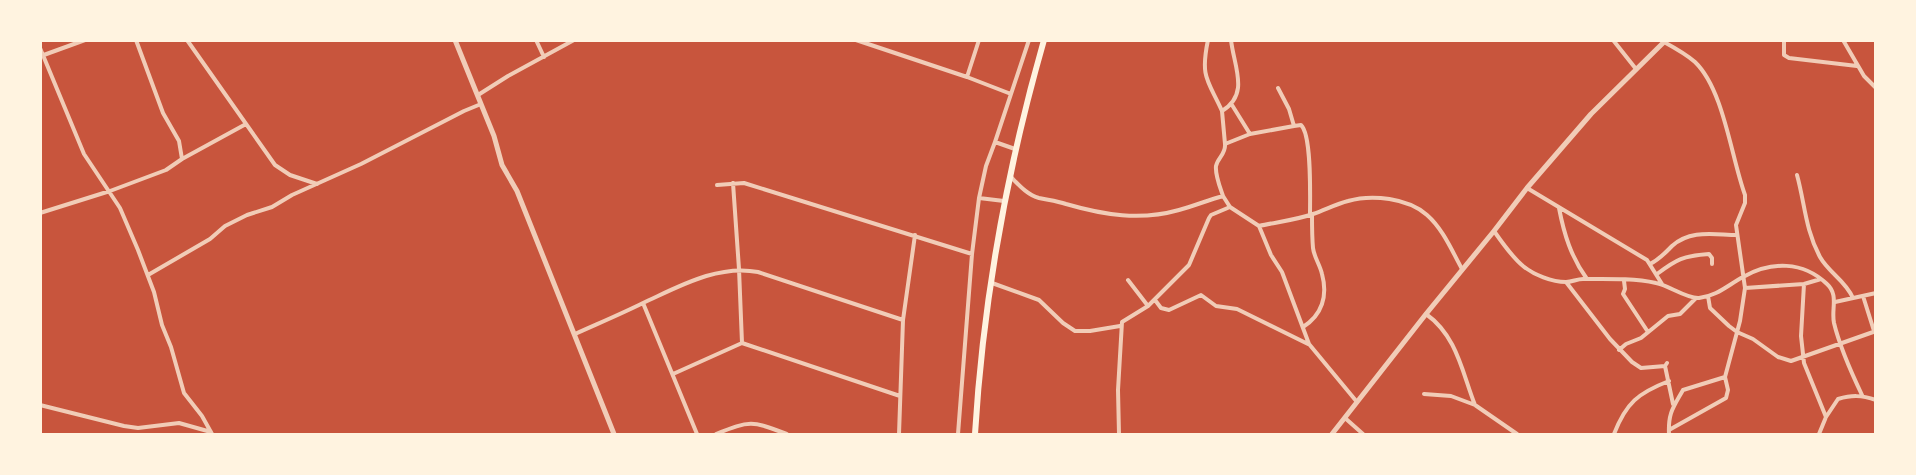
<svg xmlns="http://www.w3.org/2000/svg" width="1916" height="475" viewBox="0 0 1916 475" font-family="Poppins,sans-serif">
	<rect width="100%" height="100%" fill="#c8553d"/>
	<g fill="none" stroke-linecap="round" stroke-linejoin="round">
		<path stroke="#f1ccb7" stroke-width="4" d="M136 40 163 113 179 141 182 159
			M187 40 275 165 290 175 317 184
			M536 40 544 57
			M856 40 967 77 1011 94
			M1208 40C1200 78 1208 80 1222 111
			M1231 40C1234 67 1250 94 1222 111L1225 144 1250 134 1294 126
			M1613 40 1636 69
			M1784 40V55L1789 58 1857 66
			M1843 40 1864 76 1876 88
			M1664 42C1675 48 1686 54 1695 62 1724 90 1731 157 1745 195V203L1736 225 1745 288 1740 321 1725 377 1728 390 1726 398 1669 430
			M40 48 84 154 120 208 138 250 154 292 162 325 171 347 184 393 202 416 212 434
			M41 56 85 40
			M967 77 979 40
			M1278 88 1289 109 1294 126 1301 125C1312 135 1310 198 1310 215
			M478 95 508 76 574 40
			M1232 105 1250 134
			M995 142 1029 40
			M1797 175C1805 204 1805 229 1820 257 1829 273 1845 280 1853 298
			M1010 176C1018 184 1027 195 1039 198 1048 200 1057 201 1066 204 1104 215 1140 221 1179 210 1194 206 1208 200 1223 196L1230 207 1259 226 1271 255 1282 272 1309 344 1357 402
			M733 183 739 269 742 343 900 396
			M717 185 744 183 972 254
			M1527 188 1647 260 1662 284
			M1223 196C1220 187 1215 175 1216 166 1218 157 1226 154 1225 144
			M979 198 986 166 995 142 1015 149
			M1559 208C1564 234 1571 257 1587 279
			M40 213 110 191 166 170 182 159 246 124
			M1259 226C1277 222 1296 220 1313 214 1325 210 1336 204 1348 201 1372 194 1408 198 1427 215 1443 229 1452 251 1462 269
			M1494 231C1503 244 1512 257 1523 266 1534 275 1552 282 1566 282 1572 282 1577 279 1583 279 1607 279 1633 278 1656 283 1668 285 1687 299 1699 298 1717 296 1728 285 1743 277 1771 261 1803 261 1827 284 1839 295 1831 309 1834 323 1840 348 1851 372 1862 395
			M1650 264C1660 259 1665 253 1672 246 1691 229 1715 235 1737 235
			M1657 274C1677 259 1683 256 1709 254L1712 258V264
			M148 275 210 239 225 226 247 215 272 207 292 195 361 164 464 111 481 104
			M1128 280 1148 306
			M1624 281 1625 289 1623 294 1648 332
			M1566 282 1610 339 1632 362 1641 368 1665 366
			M992 283 1039 300 1063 323 1075 331H1090L1120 326
			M1804 284 1801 336 1804 363 1826 417
			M1745 288 1804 284 1821 279
			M1708 296 1710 308 1729 326 1737 332 1753 339 1778 357 1791 361 1876 331
			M1863 296 1874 331
			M1155 300 1161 308 1169 310 1201 295 1216 306 1237 309 1308 344
			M1835 302 1876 293
			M643 303 697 434
			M1426 314C1457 336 1462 372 1475 405
			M1303 327C1322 315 1328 296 1322 274 1320 265 1314 257 1313 248 1312 237 1312 226 1312 215
			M575 334C597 324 621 314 643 303 678 287 718 264 758 272L903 320
			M1619 350 1626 344 1641 338 1668 316 1680 314 1696 298
			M1667 363 1665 366 1673 404
			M673 374 742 343
			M1424 394 1451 396 1475 405 1517 434
			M40 405 124 426 138 428 179 423 211 432
			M1345 418 1363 434
			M716 434C751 420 752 421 787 434
			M899 434 903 320 915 235
			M958 434 972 254 979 198 1004 201
			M1119 434 1118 390 1122 322 1148 306 1189 265 1209 218 1211 215 1230 207
			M1614 434C1626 403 1638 393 1669 381
			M1669 434C1668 413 1673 408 1683 390L1725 377
			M1819 434 1826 417 1838 399C1852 395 1861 395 1876 400"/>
		<path stroke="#f1ccb7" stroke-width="5" d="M455 40 494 136 502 165 517 191 614 434
			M1332 434 1426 314 1494 231 1527 188 1591 114 1666 40"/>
		<path stroke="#fff3e0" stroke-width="6" d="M975 434C983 301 1007 169 1044 40"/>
	</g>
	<rect width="1916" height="475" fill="none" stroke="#fff3e0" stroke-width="84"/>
</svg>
